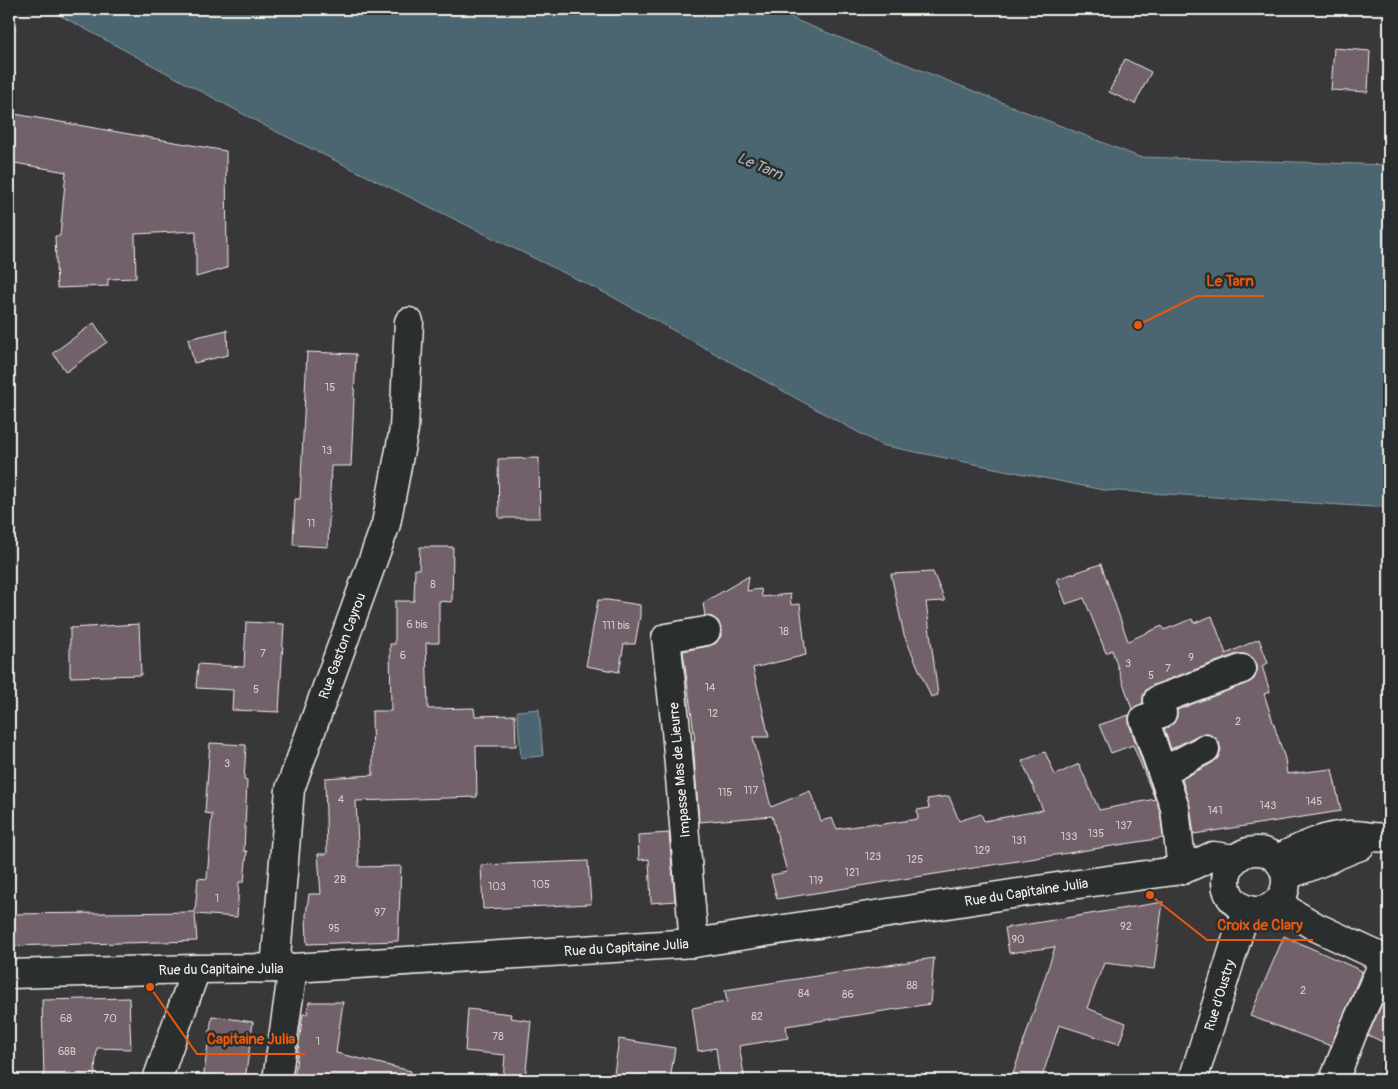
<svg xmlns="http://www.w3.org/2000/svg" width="1398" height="1089" viewBox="0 0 1398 1089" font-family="Pangolin,sans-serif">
	<rect width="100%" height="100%" fill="#38373a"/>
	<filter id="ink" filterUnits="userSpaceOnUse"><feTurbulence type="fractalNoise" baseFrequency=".02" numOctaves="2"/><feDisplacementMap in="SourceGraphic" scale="10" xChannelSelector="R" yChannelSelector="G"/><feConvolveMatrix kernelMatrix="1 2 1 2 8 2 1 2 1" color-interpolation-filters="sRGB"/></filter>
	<g filter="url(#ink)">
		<path fill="#4c6671" stroke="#8f9ea1" d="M48 9H777L798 21 1139 157 1389 165V508L1103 490 881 445 609 295 271 129Z
			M539 709 543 756 521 758 517 711Z"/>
		<path fill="#72606a" stroke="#f4f1e8" d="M1334 48 1370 51 1368 92 1331 90Z
			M1125 59 1151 72 1135 104 1109 92Z
			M9 113 226 151 227 268 196 277V231L135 234 136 278 108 279V286L57 288 55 236H60L66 172 9 162Z
			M94 323 107 342 66 372 53 353Z
			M227 330 228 355 194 363 188 339Z
			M307 352 356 354 351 466H331L328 547 293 545 295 499H300Z
			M539 458 540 518H499L498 459Z
			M420 547H453L452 602 439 601V643H426L428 709 474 708 475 716 515 715 516 746H476L477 797 356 801 359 867 401 866 398 941 307 944 306 915 309 894H321L318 854H327L325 778 373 775 372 711H391L390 644H395V601H414L415 569H419Z
			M1101 564 1128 641 1162 626 1164 630 1192 619 1194 623 1212 616 1226 654 1259 639 1268 663 1262 666 1270 692 1264 694 1285 759 1287 774 1332 769 1341 811 1194 834 1190 806 1182 779 1212 763 1218 758 1221 750 1219 742 1213 736 1205 733 1198 735 1171 749 1164 729 1174 723 1177 717V710L1248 683 1254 679 1257 671V664L1252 657 1244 654H1237L1153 685 1146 690 1143 696V703L1132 709 1112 650 1106 653 1084 598 1066 604 1057 579Z
			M933 572 945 601 926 602 938 695 931 697 904 635 891 574Z
			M749 576 747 591 761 589 762 597 790 594 791 605 800 604 806 655 753 668 769 737H753L771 807 810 791 821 821 832 818 837 829 876 823 877 825 918 819 917 810 929 808 927 799 949 796 959 821 981 814 984 821 1043 810 1022 761 1045 752 1055 775 1079 764 1099 810 1155 799 1133 745 1111 753 1099 725 1129 715V724L1160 811 1163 838 777 899 771 875 787 872 772 816 699 822 693 741 695 740 683 651 709 646 716 643 721 636V628L718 621 712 617 705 616 703 603Z
			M598 600H608L640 605V616L635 644H624L619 672 586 666Z
			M246 622 284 624 279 712 232 710 233 690 196 688 198 664 244 667Z
			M139 624 141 675 70 677V628Z
			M210 743 246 745 244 780 247 781 244 851H247L244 882H239L237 917 195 914 197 941 9 946V914L195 912 198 878 207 879 212 814 205 813Z
			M669 833 675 901 651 903 649 859 639 860 638 835Z
			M588 861 591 904 483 909 481 865Z
			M1163 902 1154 969 1104 963 1087 1008 1126 1023 1119 1044 1059 1025 1041 1080H1011L1055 947 1009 953 1005 928Z
			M1284 936 1362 971 1331 1046 1250 1016Z
			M934 958 930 1004 786 1026 788 1038 739 1046 745 1080H720L716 1048 698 1051 692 1008 727 1002 725 990Z
			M1389 988V1045L1368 1035Z
			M129 998 131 1049 97 1048 94 1080H50V1078H44L42 1000Z
			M309 1002H343L336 1053 411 1071 410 1080H294L303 1014H307Z
			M468 1009 511 1014 510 1018 531 1021 525 1080H503L505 1055 465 1051Z
			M212 1016 253 1022 245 1080H203Z
			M619 1039 675 1048 670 1080H613Z"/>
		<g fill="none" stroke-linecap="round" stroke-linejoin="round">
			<defs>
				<g id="minor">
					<path d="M1162 772 1205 749"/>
					<circle cx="1256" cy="881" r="30"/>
					<path d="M1277 859C1298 849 1327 834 1351 835 1365 835 1375 839 1389 837"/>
					<path d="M1182 870 1175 808 1144 719 1162 713 1158 700 1242 669"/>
					<path d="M1286 875C1311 868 1335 855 1360 846"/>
					<path d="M1276 903 1316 927 1389 961"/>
					<path d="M694 943 676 730 666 638 706 631"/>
					<path id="s1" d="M275 968 290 789 386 524 404 429 409 322"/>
					<path id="s2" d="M9 974 196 969 293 968 694 943 1064 886 1182 870 1213 856 1236 859"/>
					<path d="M157 1080 196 969"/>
					<path d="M277 1080 293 968"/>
					<path id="s3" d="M1193 1080 1246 909"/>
					<path d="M1334 1080 1354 1029 1385 959"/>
				</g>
			</defs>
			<use href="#minor" stroke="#f4f1e8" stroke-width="31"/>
			<use href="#minor" stroke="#2a2d2e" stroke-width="28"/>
		</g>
	</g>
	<g text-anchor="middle" stroke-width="5" stroke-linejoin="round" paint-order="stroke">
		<g font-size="11" fill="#d4cdc8">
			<text x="330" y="391">15</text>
			<text x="327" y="454">13</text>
			<text x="311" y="527">11</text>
			<text x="433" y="588">8</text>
			<text x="417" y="628">6 bis</text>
			<text x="616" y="629">111 bis</text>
			<text x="784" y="635">18</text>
			<text x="263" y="657">7</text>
			<text x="403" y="659">6</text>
			<text x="1191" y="661">9</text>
			<text x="1128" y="667">3</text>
			<text x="1168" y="672">7</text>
			<text x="1151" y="679">5</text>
			<text x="710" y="691">14</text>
			<text x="256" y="693">5</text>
			<text x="713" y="717">12</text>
			<text x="1238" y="725">2</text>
			<text x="227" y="767">3</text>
			<text x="751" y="794">117</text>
			<text x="725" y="796">115</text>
			<text x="341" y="803">4</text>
			<text x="1314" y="805">145</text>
			<text x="1268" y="809">143</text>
			<text x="1215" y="814">141</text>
			<text x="1124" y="829">137</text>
			<text x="1096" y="837">135</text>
			<text x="1069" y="840">133</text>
			<text x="1019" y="844">131</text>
			<text x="982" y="854">129</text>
			<text x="873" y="860">123</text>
			<text x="915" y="863">125</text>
			<text x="852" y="876">121</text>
			<text x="340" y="883">2B</text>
			<text x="816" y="884">119</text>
			<text x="541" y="888">105</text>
			<text x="497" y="890">103</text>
			<text x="217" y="902">1</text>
			<text x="380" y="916">97</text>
			<text x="1126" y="930">92</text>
			<text x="334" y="932">95</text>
			<text x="1018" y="943">90</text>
			<text x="912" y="989">88</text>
			<text x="1303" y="994">2</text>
			<text x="804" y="997">84</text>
			<text x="848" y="998">86</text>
			<text x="757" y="1020">82</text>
			<text x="66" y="1022">68</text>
			<text x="110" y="1022">70</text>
			<text x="498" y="1040">78</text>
			<text x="318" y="1045">1</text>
			<text x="67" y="1055">68B</text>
		</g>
		<g font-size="14" fill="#f4f1e8" stroke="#2a2d2e">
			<text dy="5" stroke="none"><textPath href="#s1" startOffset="332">Rue Gaston Cayrou</textPath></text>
			<text transform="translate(679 770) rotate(-95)" y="5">Impasse Mas de Lieurre</text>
			<text dy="5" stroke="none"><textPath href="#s2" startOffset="1022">Rue du Capitaine Julia</textPath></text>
			<text dy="5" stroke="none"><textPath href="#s2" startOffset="618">Rue du Capitaine Julia</textPath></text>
			<text dy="5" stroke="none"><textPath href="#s2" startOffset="212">Rue du Capitaine Julia</textPath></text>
			<text dy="5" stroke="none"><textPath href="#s3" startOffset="89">Rue d'Oustry</textPath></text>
		</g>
		<g font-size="15" font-style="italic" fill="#b1b9b8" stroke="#2a2d2e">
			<text transform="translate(760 166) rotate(23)" y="5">Le Tarn</text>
		</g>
	</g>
	<path fill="none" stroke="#e8590c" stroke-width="2" d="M1138 325L1197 296H1264M1150 895L1207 940H1313M150 987L197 1054H305"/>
	<g fill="#e8590c" stroke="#2a2d2e" stroke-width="2">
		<circle cx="1138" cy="325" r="5"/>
		<circle cx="1150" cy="895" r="5"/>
		<circle cx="150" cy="987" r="5"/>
	</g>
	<g font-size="15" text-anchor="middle" font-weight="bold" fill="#e8590c" stroke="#2a2d2e" stroke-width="5" stroke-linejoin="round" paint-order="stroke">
		<text x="1230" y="286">Le Tarn</text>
		<text x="1260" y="930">Croix de Clary</text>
		<text x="251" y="1044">Capitaine Julia</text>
	</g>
	<rect width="1398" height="1089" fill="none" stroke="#2a2d2e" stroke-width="30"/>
	<rect x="15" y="15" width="1368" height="1059" fill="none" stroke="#f4f1e8" stroke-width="2" filter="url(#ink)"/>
</svg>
